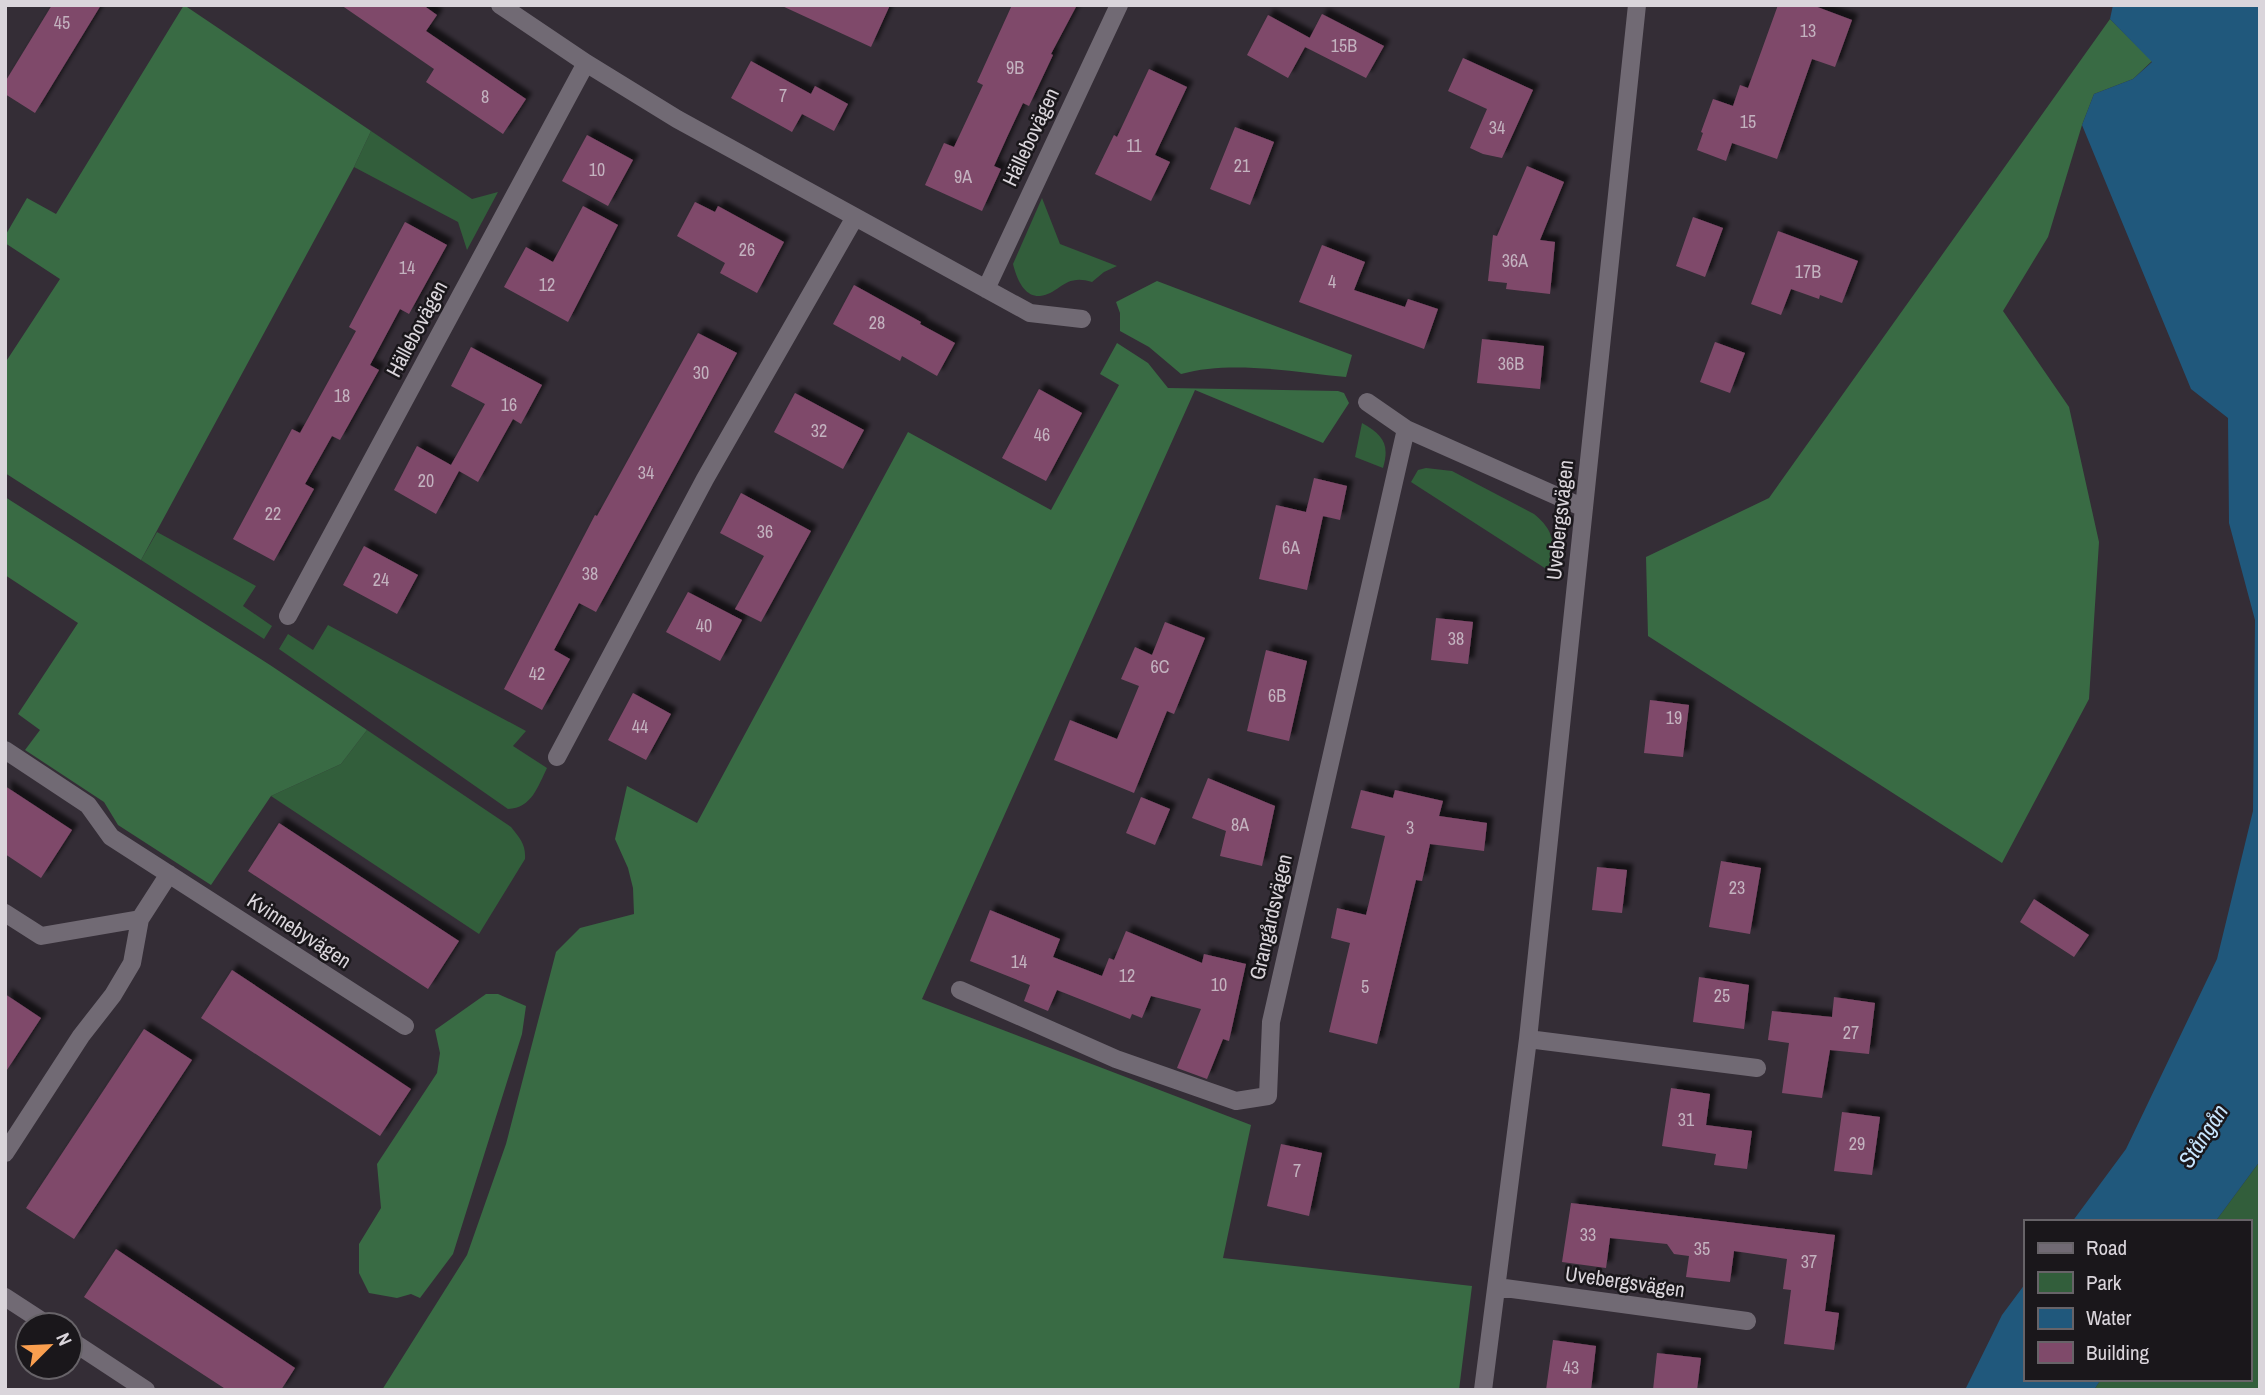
<svg xmlns="http://www.w3.org/2000/svg" width="2265" height="1395" viewBox="0 0 2265 1395" font-family="'Archivo Narrow',sans-serif">
	<defs>
		<filter id="shadow"><feDropShadow dx="6" dy="-6" stdDeviation="2" flood-color="#0009"/></filter>
	</defs>
	<rect width="100%" height="100%" fill="#342d36"/>
	<path fill="#325e3b" d="M371 131 472 199 498 192 467 250 458 222 354 167Z
		M1042 198 1060 244 1117 266 1104 272 1092 282C1064 273 1060 294 1040 296 1023 297 1016 276 1013 264Z
		M1362 423C1383 435 1390 444 1383 468L1355 457Z
		M1426 468 1452 471 1534 514C1557 533 1553 544 1551 572L1411 482 1418 470Z
		M157 532 256 586 243 606 272 626 264 639 141 560Z
		M328 625 526 731 513 746 547 768C538 786 532 808 508 809L279 649 288 634 313 650Z
		M367 730 511 827C520 838 526 845 525 859L479 934 271 796 341 764Z
		M2260 1161V1390H2094L2101 1379H2249V1222H2215Z"/>
	<path fill="#396b44" d="M184 5 371 131 354 167 141 560 5 473V363L60 279 5 243V236L27 198 56 214Z
		M2110 19 2152 61 2133 79 2094 94 2082 125 2048 237 2003 311 2069 407 2099 542 2089 699 2002 863 1648 636 1646 557 1769 498Z
		M1157 281 1352 355 1346 377C1294 372 1231 360 1181 374L1149 347 1120 331V313L1116 302Z
		M1117 343 1148 363 1168 388 1338 391 1344 393 1349 403 1323 443 1195 390 922 999 1251 1125 1223 1258 1472 1286 1459 1390H382L467 1255 506 1144 556 952 580 928 634 914 633 888 628 868 615 839 627 786 697 823 908 432 1051 510 1119 385 1100 374Z
		M5 497 270 665 367 730 341 764 271 796 211 885 118 825 104 802 25 750 40 730 18 714 78 623 5 575Z
		M486 994H498L526 1006 522 1034 453 1254 420 1298 411 1294 397 1298 369 1293 359 1273V1244L381 1208 377 1164 437 1073 440 1053 435 1030Z"/>
	<path fill="#20587c" d="M2113 5H2260V1161L2215 1222H2072L2126 1149 2217 959 2253 811 2255 620 2229 523 2228 418 2191 389 2082 125 2094 94 2133 79 2152 62 2110 19Z
		M2025 1284V1379H2101L2094 1390H1965L2002 1315Z"/>
	<path fill="#7f4a6a" filter="url(#shadow)" d="M52 5H101L35 113 5 94V82Z
		M341 5H423L437 15 426 31 526 99 503 134 426 82 434 69Z
		M780 5H890L871 47Z
		M1012 5H1077L1051 54 1053 55 1029 106 1023 103 1008 135 994 166 1001 169 982 211 925 185 944 143 954 147 983 85 977 82Z
		M1778 5H1812L1852 20 1835 67 1812 59 1777 159 1732 143 1726 161 1697 150 1703 133 1701 132 1713 99 1733 106 1740 85 1748 88Z
		M1322 14 1384 46 1366 78 1305 47Z
		M1268 15 1310 38 1288 78 1247 55Z
		M1463 58 1533 90 1502 158 1483 154 1470 148 1487 109 1448 91Z
		M751 61 811 94 815 86 848 104 834 131 802 114 792 132 731 98Z
		M1149 69 1187 87 1155 155 1170 162 1151 201 1095 174 1114 135 1117 137Z
		M1235 127 1274 142 1250 205 1210 189Z
		M587 135 633 160 608 206 562 181Z
		M1527 166 1564 182 1540 240 1555 242 1550 294 1506 289 1507 283 1488 281 1493 235 1497 236Z
		M695 202 715 212 718 206 784 242 757 293 720 273 725 263 677 236Z
		M583 206 618 225 568 322 504 287 526 247 553 262Z
		M1693 217 1723 228 1705 277 1676 266Z
		M405 222 447 245 409 314 400 309 370 365 379 370 340 440 332 436 305 484 314 489 274 561 233 539 292 429 300 433 356 331 349 327Z
		M1778 231 1858 261 1842 303 1820 295 1819 299 1791 289 1781 315 1751 304Z
		M1322 245 1365 262 1354 290 1405 307 1408 299 1438 309 1424 349 1299 302Z
		M854 285 921 322 920 324 955 343 937 376 902 356 900 361 833 324Z
		M698 333 737 353 596 612 579 603 554 650 570 659 542 710 504 689 595 515 597 516Z
		M1482 339 1544 346 1540 389 1477 383Z
		M1715 342 1745 353 1730 393 1700 382Z
		M471 347 542 385 521 424 513 419 478 482 459 471 436 514 394 490 417 446 451 465 485 404 451 386Z
		M1039 389 1082 413 1046 481 1002 458Z
		M795 393 864 430 843 469 774 432Z
		M1314 478 1347 486 1340 520 1306 512Z
		M741 493 811 531 761 622 735 609 764 556 720 533Z
		M1276 505 1323 516 1307 590 1259 579Z
		M364 546 418 575 397 614 343 585Z
		M688 592 742 620 720 661 666 632Z
		M1436 618 1473 622 1468 664 1431 660Z
		M1165 622 1205 638 1174 714 1167 711 1134 793 1054 760 1070 720 1117 739 1139 686 1121 679 1135 647 1152 655Z
		M1266 650 1307 661 1289 741 1247 731Z
		M633 693 671 714 646 760 608 740Z
		M1650 700 1689 705 1683 757 1644 753Z
		M1208 778 1275 806 1262 866 1220 856 1226 831 1192 818Z
		M5 786 72 830 41 878 5 854Z
		M1361 790 1393 798 1395 790 1443 801 1439 816 1487 823 1484 851 1430 844 1422 881 1416 880 1377 1044 1329 1032 1350 943 1331 938 1337 908 1366 915 1385 836 1351 828Z
		M1141 797 1170 809 1155 845 1126 833Z
		M279 823 459 941 428 989 248 871Z
		M1721 861 1761 868 1750 934 1709 927Z
		M1597 867 1627 870 1622 913 1592 910Z
		M2034 899 2089 935 2074 957 2020 922Z
		M990 910 1060 939 1053 957 1102 976 1109 958 1114 960 1126 931 1202 963 1204 954 1246 964 1229 1041 1223 1039 1207 1079 1177 1068 1201 1009 1151 996 1142 1018 1132 1014 1130 1019 1057 990 1048 1011 1024 1001 1030 985 970 961Z
		M232 970 411 1089 380 1136 201 1018Z
		M1699 977 1749 985 1744 1029 1693 1022Z
		M5 994 41 1018 5 1073Z
		M1834 997 1875 1003 1869 1054 1830 1050 1822 1098 1782 1093 1789 1043 1768 1040 1772 1011 1832 1017Z
		M144 1029 192 1060 74 1239 26 1208Z
		M1671 1088 1710 1094 1706 1125 1752 1131 1747 1169 1714 1165 1716 1154 1662 1146Z
		M1842 1112 1880 1117 1872 1175 1834 1171Z
		M1281 1144 1322 1153 1309 1216 1267 1206Z
		M1571 1203 1835 1235 1825 1311 1839 1313 1834 1350 1784 1344 1791 1290 1783 1289 1787 1259 1734 1251 1730 1282 1686 1277 1689 1256 1674 1254 1667 1244 1610 1238 1606 1268 1562 1262Z
		M116 1249 295 1368 281 1390H227L84 1297Z
		M1553 1340 1596 1346 1591 1390H1546Z
		M1657 1353 1701 1358 1697 1390H1653Z"/>
	<g fill="none" stroke-linecap="round" stroke-linejoin="round">
		<path stroke="#716a74" stroke-width="18" d="M500 5 586 63 677 119 1030 313 1082 319
			M986 289 1119 5
			M1367 402 1406 429 1584 508
			M288 616 586 63
			M5 750 88 805 111 837 405 1026
			M557 757 705 479 855 217
			M5 913 41 936 140 919 169 874
			M960 990 1116 1059 1236 1101 1268 1096 1271 1022 1406 429
			M1528 1039 1757 1068
			M5 1153 81 1036 113 995 132 963 140 919
			M1497 1287 1747 1321
			M5 1297 48 1325
			M70 1340 146 1390
			M1483 1390 1528 1039 1637 5"/>
	</g>
	<g text-anchor="middle" stroke-width="5" stroke-linejoin="round" paint-order="stroke">
		<g font-size="18" fill="#c3b2bf">
			<text x="62" y="29">45</text>
			<text x="1808" y="37">13</text>
			<text x="1344" y="52">15B</text>
			<text x="1015" y="74">9B</text>
			<text x="783" y="102">7</text>
			<text x="485" y="103">8</text>
			<text x="1748" y="128">15</text>
			<text x="1497" y="134">34</text>
			<text x="1134" y="152">11</text>
			<text x="1242" y="172">21</text>
			<text x="597" y="176">10</text>
			<text x="963" y="183">9A</text>
			<text x="747" y="256">26</text>
			<text x="1515" y="267">36A</text>
			<text x="407" y="274">14</text>
			<text x="1808" y="278">17B</text>
			<text x="1332" y="288">4</text>
			<text x="547" y="291">12</text>
			<text x="877" y="329">28</text>
			<text x="1511" y="370">36B</text>
			<text x="701" y="379">30</text>
			<text x="342" y="402">18</text>
			<text x="509" y="411">16</text>
			<text x="819" y="437">32</text>
			<text x="1042" y="441">46</text>
			<text x="646" y="479">34</text>
			<text x="426" y="487">20</text>
			<text x="273" y="520">22</text>
			<text x="765" y="538">36</text>
			<text x="1291" y="554">6A</text>
			<text x="590" y="580">38</text>
			<text x="381" y="586">24</text>
			<text x="704" y="632">40</text>
			<text x="1456" y="645">38</text>
			<text x="1160" y="673">6C</text>
			<text x="537" y="680">42</text>
			<text x="1277" y="702">6B</text>
			<text x="1674" y="724">19</text>
			<text x="640" y="733">44</text>
			<text x="1240" y="831">8A</text>
			<text x="1410" y="834">3</text>
			<text x="1737" y="894">23</text>
			<text x="1019" y="968">14</text>
			<text x="1127" y="982">12</text>
			<text x="1219" y="991">10</text>
			<text x="1365" y="993">5</text>
			<text x="1722" y="1002">25</text>
			<text x="1851" y="1039">27</text>
			<text x="1686" y="1126">31</text>
			<text x="1857" y="1150">29</text>
			<text x="1297" y="1177">7</text>
			<text x="1588" y="1241">33</text>
			<text x="1702" y="1255">35</text>
			<text x="1809" y="1268">37</text>
			<text x="1571" y="1374">43</text>
		</g>
		<g font-size="21" fill="#dad5db" stroke="#1a171b">
			<text transform="translate(1031 137) rotate(-65)" y="7">Hällebovägen</text>
			<text transform="translate(417 329) rotate(-62)" y="7">Hällebovägen</text>
			<text transform="translate(1560 520) rotate(-84)" y="7">Uvebergsvägen</text>
			<text transform="translate(1271 917) rotate(-77)" y="7">Grangårdsvägen</text>
			<text transform="translate(299 931) rotate(33)" y="7">Kvinnebyvägen</text>
			<text transform="translate(1625 1282) rotate(8)" y="7">Uvebergsvägen</text>
		</g>
		<g font-size="23" font-style="italic" fill="#c8e6fe" stroke="#1a171b">
			<text transform="translate(2203 1136) rotate(-57)" y="8">Stångån</text>
		</g>
	</g>
	<rect width="2265" height="1395" fill="none" stroke="#dad5db" stroke-width="14"/>
	<rect x="2024" y="1220" width="228" height="161" fill="#1a171b" stroke="#676368" stroke-width="2"/>
	<rect x="2038" y="1243" width="35" height="10" fill="#716a74" stroke="#676368" stroke-width="2"/>
	<text x="2086" y="1255" font-size="21" fill="#dad5db">Road</text>
	<rect x="2038" y="1272" width="35" height="21" fill="#325e3b" stroke="#676368" stroke-width="2"/>
	<text x="2086" y="1290" font-size="21" fill="#dad5db">Park</text>
	<rect x="2038" y="1308" width="35" height="21" fill="#20587c" stroke="#676368" stroke-width="2"/>
	<text x="2086" y="1325" font-size="21" fill="#dad5db">Water</text>
	<rect x="2038" y="1342" width="35" height="21" fill="#7f4a6a" stroke="#676368" stroke-width="2"/>
	<text x="2086" y="1360" font-size="21" fill="#dad5db">Building</text>
	<g transform="translate(49 1346) rotate(66)"><circle r="33" fill="#1a171b" stroke="#676368" stroke-width="2"/>
	<path d="M0-5L12 26L0 18L-12 26Z" fill="#fa9f4f"/>
	<text y="-10" font-size="19" font-weight="bold" text-anchor="middle" fill="#dad5db">N</text>
	</g>
</svg>
